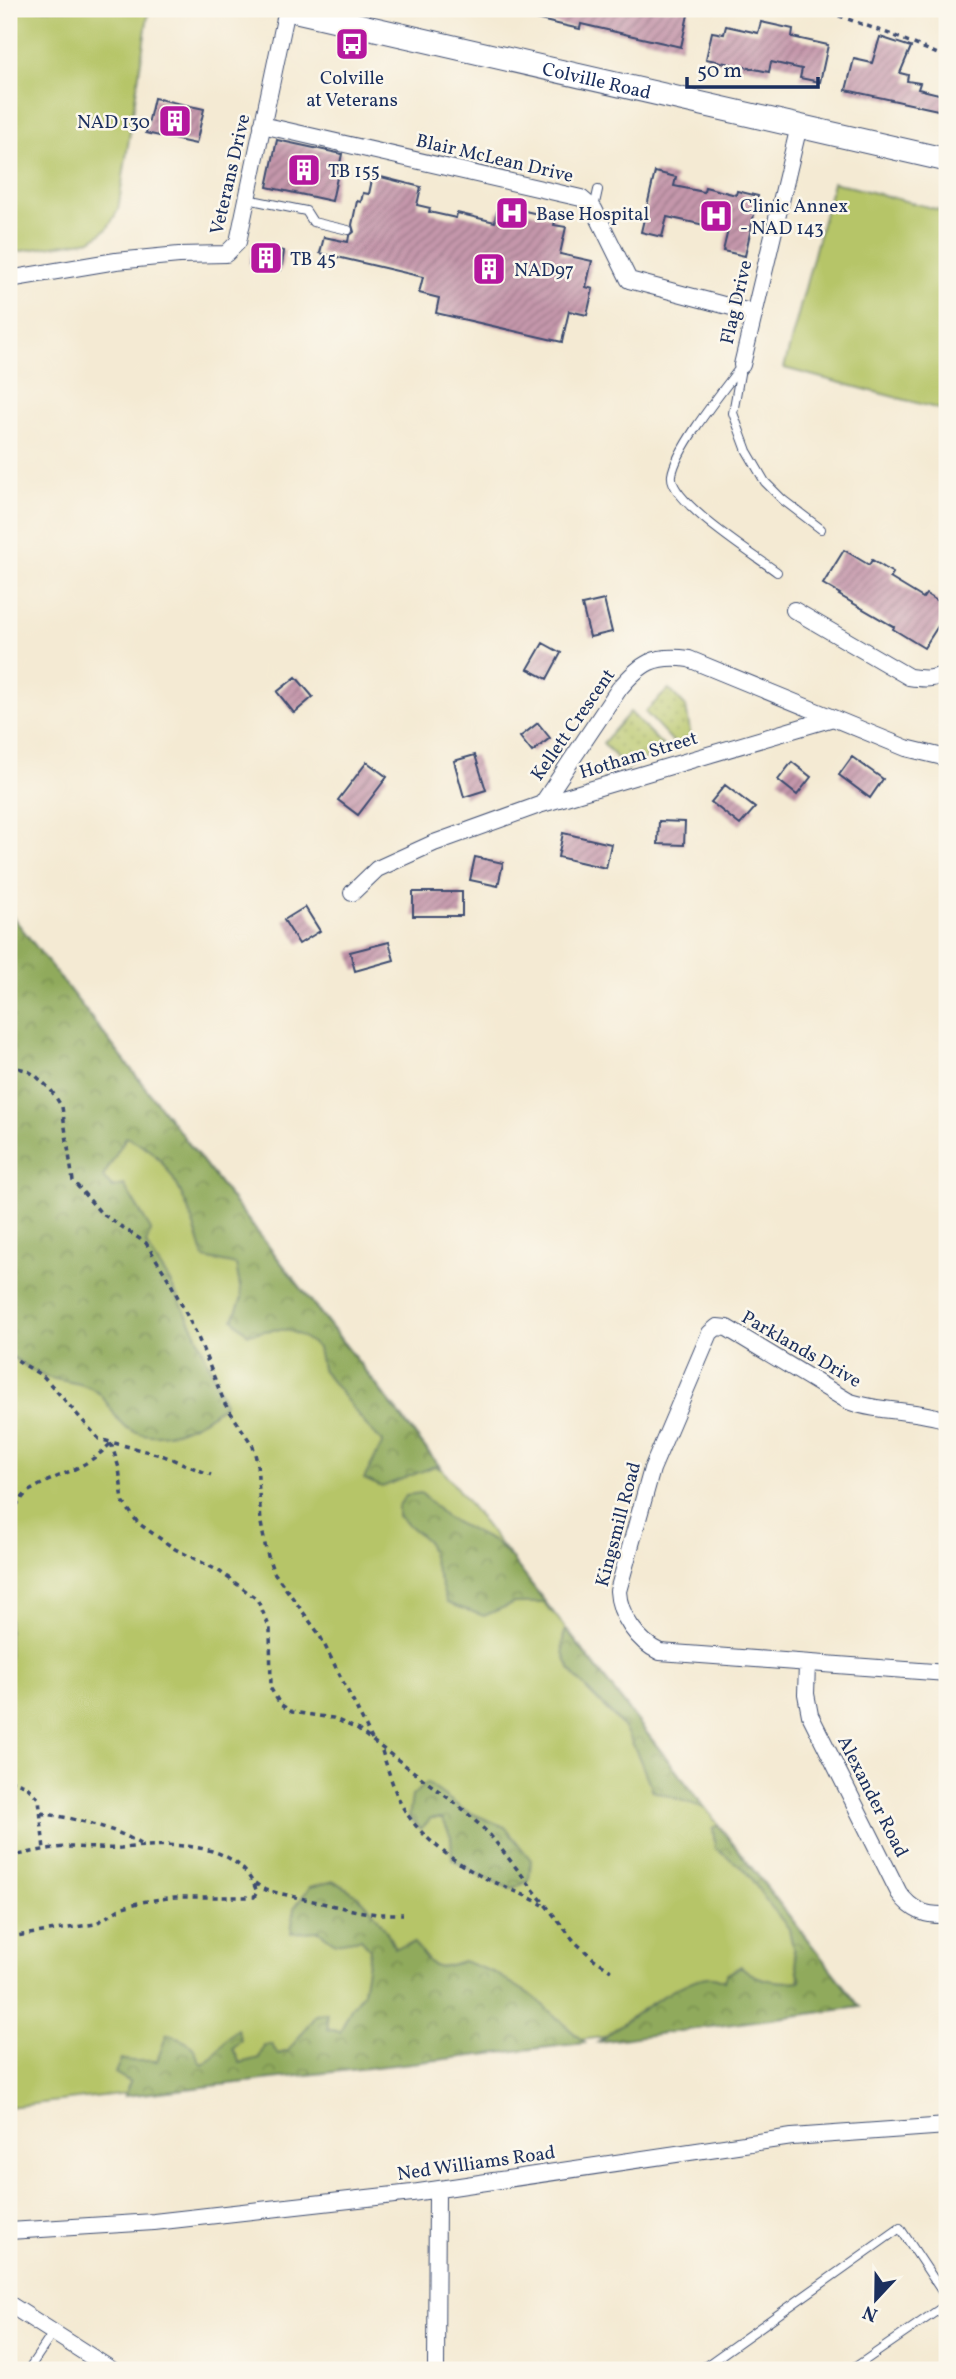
<svg xmlns="http://www.w3.org/2000/svg" width="956" height="2379" viewBox="0 0 956 2379" font-family="Vollkorn,serif">
	<defs>
		<pattern id="forest-crowns" width="20" height="18" patternUnits="userSpaceOnUse" patternTransform="scale(1.75)"><rect width="20" height="18" fill="#90aa5c"/><path d="M2 6a3 3 0 1 1 6 0M12 15a3 3 0 1 1 6 0" fill="none" stroke="#758b4f"/></pattern>
		<pattern id="park-dots" width="8" height="8" patternUnits="userSpaceOnUse" patternTransform="scale(1.75)"><rect width="8" height="8" fill="#b6c567"/><path d="M2 2h.1M6 6h.1" fill="none" stroke="#93a058" stroke-width="1.8" stroke-linecap="round"/></pattern>
		<pattern id="building-hatch" width="6" height="6" patternUnits="userSpaceOnUse" patternTransform="scale(1.75)"><rect width="6" height="6" fill="#c597ab"/><path d="M-1 1l2-2M0 6l6-6M5 7l2-2" fill="none" stroke="#9f7c8e"/></pattern>
	</defs>
	<rect width="100%" height="100%" fill="#fbf7ec"/>
	<filter id="ink" filterUnits="userSpaceOnUse"><feTurbulence type="fractalNoise" baseFrequency=".0143" numOctaves="2"/><feDisplacementMap in="SourceGraphic" scale="14" xChannelSelector="R" yChannelSelector="G"/><feConvolveMatrix kernelMatrix="1 2 1 2 8 2 1 2 1" color-interpolation-filters="sRGB"/></filter>
	<filter id="wash" filterUnits="userSpaceOnUse"><feTurbulence type="fractalNoise" baseFrequency=".00686" numOctaves="4" result="noise"/><feDisplacementMap in="SourceGraphic" scale="28" xChannelSelector="R" yChannelSelector="G"/><feGaussianBlur stdDeviation="1.57" result="paint"/><feColorMatrix in="noise" values="0 0 0 0 0 0 0 0 0 0 0 0 0 0 0 0 0 1.4 0 .05"/><feComposite in="paint" operator="in"/></filter>
	<g filter="url(#wash)">
		<rect width="100%" height="100%" fill="#f4ead3"/>
		<path fill="#b6c567" stroke="#687a62" stroke-width="2" d="M9 9H149L118 210 107 229 91 240 9 253Z
			M833 182 947 212V411L784 368Z
			M9 912 860 2007 9 2107Z"/>
		<path fill="url(#forest-crowns)" stroke="#566c5d" stroke-width="2" d="M9 912 388 1401 442 1470 435 1466 382 1487 364 1479 383 1442 366 1425 322 1369 318 1348C290 1326 283 1327 248 1334L233 1319 242 1298 236 1265 204 1258C193 1221 181 1178 150 1150 144 1145 133 1141 126 1137L103 1177 113 1188 124 1185 151 1230 146 1244 169 1280 197 1335 225 1404C201 1425 158 1447 127 1428 114 1420 107 1398 97 1392 81 1381 63 1382 46 1377 33 1373 20 1361 9 1355Z
			M421 1493 447 1518 496 1543 511 1558 554 1614 544 1603H514L484 1616 447 1603 427 1541 398 1516V1507L406 1495Z
			M566 1630 705 1808 653 1791C643 1770 637 1747 623 1727 603 1700 548 1668 566 1630Z
			M427 1783 464 1810 505 1827 531 1860 529 1881 511 1889 481 1876 452 1859 451 1836 442 1818H431L421 1829 409 1818 412 1796Z
			M718 1825 860 2007 598 2042C620 2025 687 1974 713 1977 715 1977 722 1980 724 1981L726 1975 741 1966C756 1981 779 1983 800 1981L789 1929 765 1899 744 1869 715 1848 713 1828Z
			M334 1881C366 1897 380 1917 395 1948L414 1943C434 1968 431 1972 463 1961L495 1973 534 1997 585 2043 124 2096 130 2082 115 2073 121 2059C133 2063 143 2060 157 2061L167 2034C175 2036 189 2042 194 2049 198 2056 196 2060 203 2065 217 2056 223 2039 237 2029L241 2040 233 2049 240 2063 259 2058 264 2046 271 2044 278 2054 288 2051 316 2015 327 2013 328 2029 340 2032 351 2008 363 1992 370 1949 361 1939 335 1943 319 1931 291 1933 294 1908 310 1887Z"/>
		<path fill="url(#park-dots)" stroke="#687a62" stroke-width="2" d="M669 689 686 707 691 737 677 746 645 712Z
			M630 712 664 747 627 769 603 743Z"/>
		<g id="blocks">
			<path fill="url(#building-hatch)" d="M518 9H681L689 10 681 47 581 24 580 29 517 15Z
				M761 22 793 29 792 37 828 45 820 82 800 78 802 69 771 62 769 72 706 59 712 32 724 34 726 26 758 33Z
				M880 37 911 47 900 73 908 75 907 81 920 83 918 89 947 96V112L846 90 854 59 872 63Z
				M154 98 204 109 196 144 146 133Z
				M277 140 342 154 332 201 267 187Z
				M655 172 676 177 674 186 704 192 705 187 736 195 737 191 758 196 745 256 723 251 728 230 667 217 662 237 641 232Z
				M373 175 421 187 417 205 430 208 429 212 456 218 457 213 495 222 497 211 506 213 507 207 556 218 554 225 566 227 560 254 592 261 586 287 593 289 587 315 569 311 562 342 436 313 439 298 419 293 423 277 320 253 324 237 348 242 349 236 354 232 352 225 357 201 361 202 363 193 369 194Z
				M252 246 284 251 281 270 249 265Z
				M844 550 869 565 872 560 893 573 890 578 923 598 926 594 947 607 944 611 947 612 924 648 893 629 894 627 839 595 840 594 823 584Z
				M604 600 612 632 590 637 582 605Z
				M543 643 561 653 547 679 528 669Z
				M296 677 313 697 294 713 277 692Z
				M538 723 550 738 532 752 520 737Z
				M475 755 486 790 464 797 454 761Z
				M852 757 883 779 870 798 839 775Z
				M367 762 387 777 358 815 338 800Z
				M792 762 811 777 797 795 778 780Z
				M725 785 755 808 740 825 711 802Z
				M659 821 685 822 684 845 658 844Z
				M563 833 611 844 606 868 558 857Z
				M475 857 503 863 498 886 470 880Z
				M413 892H462V916H413Z
				M305 907 320 931 299 944 284 920Z
				M389 942 394 960 355 971 350 952Z"/>
		</g>
	</g>
	<g filter="url(#ink)">
		<use href="#blocks" fill-opacity="0" stroke="#3c4b70" stroke-width="2"/>
		<g fill="none" stroke-linecap="round" stroke-linejoin="round">
			<defs>
				<path id="lane" d="M247 199 306 211 313 222 348 230
					M594 208 598 190
					M742 365C724 389 676 448 672 475 668 501 756 556 777 572
					M741 368 733 413 747 451 765 482 783 500 821 529
					M637 2368 639 2370
					M28 2370 53 2333
					M700 2370 900 2228 947 2299
					M851 2370 947 2304"/>
				<path id="street" d="M262 125 581 198 594 209 629 280 754 313
					M9 279 116 261 179 255 226 254 238 242 287 9
					M742 365 799 126
					M794 610 909 677C923 679 936 680 947 672
					M542 804 619 689C641 663 654 654 689 659L906 748 947 758
					M352 893 377 869 434 843 542 804 833 718
					M947 1420C915 1409 880 1413 848 1401L727 1328 717 1327 710 1333 652 1469 618 1591C619 1615 638 1642 660 1652L947 1673
					M807 1664 806 1694 810 1715 899 1893C912 1911 926 1916 947 1915
					M9 2231 154 2222 412 2193 792 2137 947 2126
					M9 2304 112 2370
					M436 2370 437 2190"/>
				<g id="secondary">
					<path id="s1" d="M288 9 947 160"/>
				</g>
			</defs>
			<use href="#lane" stroke="#3c4b70" stroke-width="10"/>
			<use href="#street" stroke="#3c4b70" stroke-width="18"/>
			<use href="#secondary" stroke="#3c4b70" stroke-width="25"/>
			<path stroke="#3c4b70" stroke-width="3.5" stroke-dasharray="5 5" stroke-linecap="butt" d="M820 9 895 36 947 58
				M9 1066 26 1070 35 1075 51 1090 62 1107 73 1181 101 1213 146 1243 169 1280 197 1335 225 1404 253 1446 257 1462 261 1523 266 1550 273 1571 319 1634 372 1739
				M9 1355 44 1377 99 1439 164 1456 211 1475
				M111 1443 119 1468 123 1502 138 1523 175 1549 219 1571 257 1599 270 1628 271 1689 280 1704 292 1712 333 1718 357 1729 464 1810 490 1835 575 1942 594 1959 611 1970
				M9 1514C17 1507 22 1495 31 1490 62 1471 83 1472 111 1443
				M382 1751C387 1767 392 1783 398 1798 413 1831 448 1858 479 1875 500 1886 523 1893 543 1905
				M9 1780 25 1785 39 1799 44 1850
				M41 1813C71 1818 115 1827 140 1844
				M9 1857C28 1853 48 1848 67 1847 85 1847 103 1849 121 1848 168 1844 237 1837 257 1892L254 1897H175L142 1902 123 1907 95 1924 9 1937
				M255 1883 265 1890 357 1911 377 1914H403"/>
			<use href="#lane" stroke="#fff" stroke-width="8"/>
			<use href="#street" stroke="#fff" stroke-width="16"/>
			<use href="#secondary" stroke="#fff" stroke-width="23"/>
		</g>
	</g>
	<defs>
		<symbol id="bus-square" viewBox="-11 -11 22 22"><rect x="-9" y="-9" width="18" height="18" rx="4" fill="#b5179e" stroke="#fbf7ec"/><path d="M-5-6H5V4H4V6H2V4H-2V6H-4V4H-5ZM-3.5-4V0h7V-4ZM-3.5 1.2v1.5H-2V1.2ZM2 1.2v1.5H3.5V1.2Z" fill="#fff"/></symbol>
		<symbol id="building-square" viewBox="-11 -11 22 22"><rect x="-9" y="-9" width="18" height="18" rx="4" fill="#b5179e" stroke="#fbf7ec"/><path d="M-4-6H4V6H1V3H-1V6H-4ZM-2.5-4.3h1.7v1.8h-1.7ZM.8-4.3h1.7v1.8H.8ZM-2.5-1h1.7V.8h-1.7ZM.8-1h1.7V.8H.8Z" fill="#fff"/></symbol>
		<symbol id="hospital-square" viewBox="-11 -11 22 22"><rect x="-9" y="-9" width="18" height="18" rx="4" fill="#b5179e" stroke="#fbf7ec"/><path d="M-5-5h3v3.5h4V-5h3V5h-3V1.5h-4V5h-3Z" fill="#fff"/></symbol>
	</defs>
	<g fill-rule="evenodd">
		<use href="#bus-square" x="333" y="25" width="38" height="38"/>
		<use href="#building-square" x="156" y="102" width="38" height="38"/>
		<use href="#building-square" x="285" y="151" width="38" height="38"/>
		<use href="#hospital-square" x="493" y="194" width="38" height="38"/>
		<use href="#hospital-square" x="697" y="197" width="38" height="38"/>
		<use href="#building-square" x="247" y="239" width="38" height="38"/>
		<use href="#building-square" x="470" y="250" width="38" height="38"/>
	</g>
	<g text-anchor="middle" stroke-width="5" stroke-linejoin="round" paint-order="stroke">
		<g font-size="19" fill="#1b2f5e" stroke="#fbf7ec" text-anchor="start">
			<text x="352" y="84" text-anchor="middle">Colville<tspan x="352" dy="22">at Veterans</tspan></text>
			<text x="150" y="128" text-anchor="end">NAD 130</text>
			<text x="328" y="177">TB 155</text>
			<text x="740" y="212">Clinic Annex<tspan x="740" dy="22">- NAD 143</tspan></text>
			<text x="536" y="220">Base Hospital</text>
			<text x="290" y="265">TB 45</text>
			<text x="514" y="276">NAD97</text>
		</g>
		<g font-size="19" fill="#1b2f5e" stroke="#fbf7ec">
			<text dy="7" stroke="none"><textPath href="#s1" startOffset="317">Colville Road</textPath></text>
			<text transform="translate(495 157) rotate(13)" y="7">Blair McLean Drive</text>
			<text transform="translate(229 174) rotate(-77)" y="7">Veterans Drive</text>
			<text transform="translate(735 302) rotate(-77)" y="7">Flag Drive</text>
			<text transform="translate(572 724) rotate(-55)" y="7">Kellett Crescent</text>
			<text transform="translate(638 754) rotate(-17)" y="7">Hotham Street</text>
			<text transform="translate(802 1348) rotate(30)" y="7">Parklands Drive</text>
			<text transform="translate(617 1524) rotate(-75)" y="7">Kingsmill Road</text>
			<text transform="translate(874 1796) rotate(63)" y="7">Alexander Road</text>
			<text transform="translate(476 2162) rotate(-8)" y="7">Ned Williams Road</text>
		</g>
	</g>
	<rect width="956" height="2379" fill="none" stroke="#fbf7ec" stroke-width="35"/>
	<g transform="translate(876 2299) rotate(202)" stroke="#fbf7ec" stroke-width="5" paint-order="stroke">
	<path d="M0-5L12 26L0 18L-12 26Z" fill="#1b2f5e"/>
	<text y="-10" font-size="19" font-weight="bold" text-anchor="middle" fill="#1b2f5e">N</text>
	</g>
	<path d="M687 77v10h131v-10" fill="none" stroke="#1b2f5e" stroke-width="3.5"/>
	<text x="697" y="77" font-size="21" fill="#1b2f5e" stroke="#fbf7ec" stroke-width="5" paint-order="stroke">50 m</text>
</svg>
